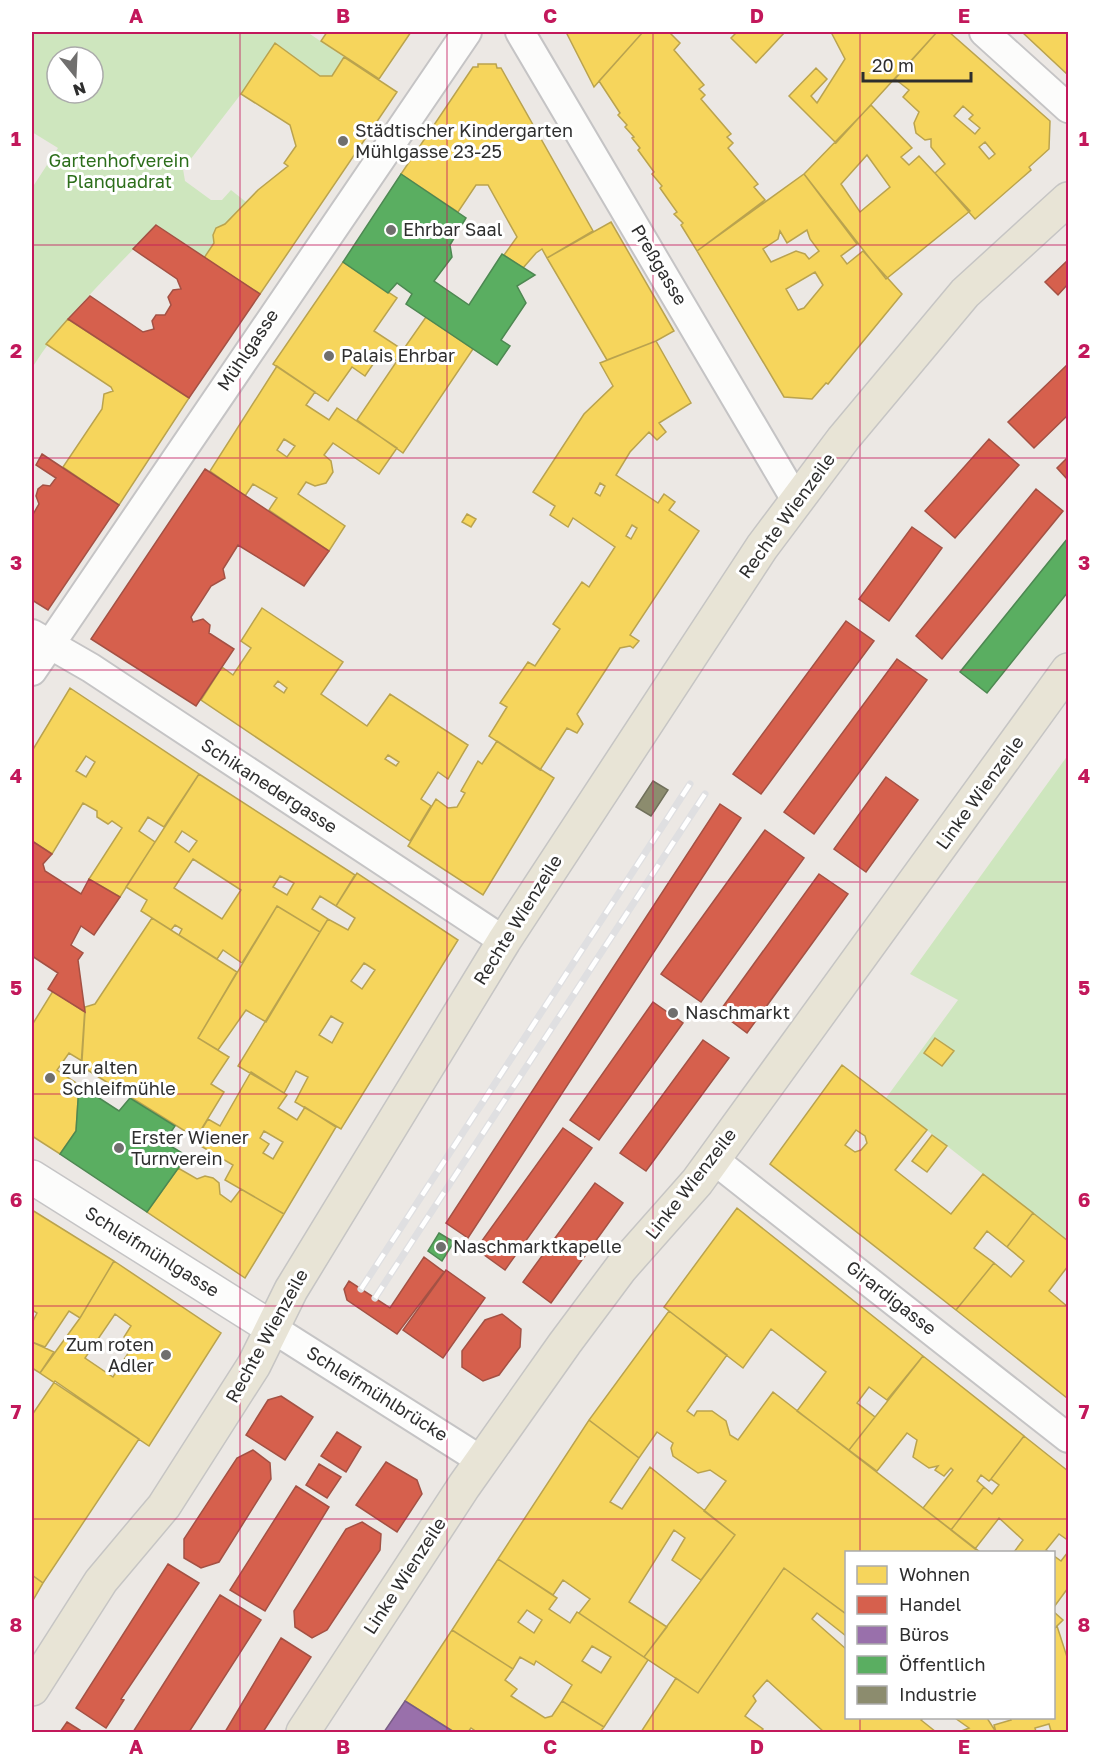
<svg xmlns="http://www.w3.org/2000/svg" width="1100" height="1764" viewBox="0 0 1100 1764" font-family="'Golos Text',sans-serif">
	<rect width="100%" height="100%" fill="#ece8e4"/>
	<path fill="#cee6be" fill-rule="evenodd" d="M32 32H307L344 57 332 76H320L275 43 241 94 183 169 185 181 211 200H222L231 190 246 202 225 224 216 228 213 235 214 243 204 258 156 226C113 271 65 315 32 368V188L58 148 32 132ZM57 57H93V93H57Z
		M1068 755V1241L886 1098 958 1000 910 974Z"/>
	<path fill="#f6d55c" stroke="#baa34e" stroke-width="1.5" fill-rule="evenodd" d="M327 32H411L379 79 321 41Z
		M566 32H643L594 87Z
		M643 32H669L680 43 674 50 704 85 699 89 705 95 701 99 731 134 727 137 733 143 728 148 758 184 754 187 765 200 697 251 681 225 683 223 674 214 677 212 660 188 662 186 652 174 654 172 638 150 640 148 632 138 634 137 625 127 627 125 618 115 620 113 599 81Z
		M737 32H785L756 63 731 38Z
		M831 32H937L836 143 789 96 816 68 827 79 811 96 817 103 845 59Z
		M937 32H949L1050 121 1049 149 1029 167 1031 170 975 219 935 173 945 164 931 147V139L925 140 916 133 914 123 919 112 903 97 909 90 895 79ZM963 106 973 115 969 119 980 128 975 134 954 116ZM985 142 995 154 989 159 979 147Z
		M1022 32H1068V75Z
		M275 43 320 76H332L344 57 397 92 260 294 204 258 214 243 213 235 216 228 225 224 258 190 288 166 284 163 296 146 290 125 241 94Z
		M478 64H496L497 68H501L593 231 547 258 542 249 536 253 523 268 504 255 517 237 488 185H476L458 212 401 174 473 67H478Z
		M871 105 912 148 901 157 909 165 919 156 970 211 886 279 804 174ZM867 155 890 187 860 212 841 184Z
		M804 174 857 244 841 256 847 264 863 251 902 294 828 384 826 383 812 399 784 397 697 251ZM807 230 810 239 819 251 809 259 805 254 796 251 771 262 763 249 778 239 780 231 787 243ZM815 272 823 285 804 308 798 310 786 289Z
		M611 222 674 331 656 341 607 360 547 258Z
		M343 262 397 298 374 331 403 350 426 317 473 349 403 453 357 420 397 361 382 351 365 376 352 367 328 401 273 364Z
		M68 319 189 398 119 505 63 467 102 409 104 394 113 391 111 387 46 344Z
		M656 341 691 403 659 423 666 432 657 440 649 432 630 452 616 475 658 503 664 494 675 502 669 510 699 531 630 635 639 641 633 648 630 646 620 648 577 714 583 724 577 733 567 728 540 770 489 736 507 707 500 703 528 662 535 666 560 629 553 624 582 582 589 587 615 547 573 518 568 527 550 515 555 506 533 492 584 414 613 386 600 363ZM600 483 605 486 600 496 595 493ZM632 525 637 528 631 539 626 536Z
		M277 366 315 392 306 405 329 420 337 408 397 448 379 474 333 443 324 455 331 461 333 472 326 483 315 486 306 482 298 494 345 526 329 551 269 510 277 498 253 484 245 496 210 471ZM284 439 295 446 287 457 277 450Z
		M467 514 476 519 471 527 462 522Z
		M262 608 343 662 321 694 367 726 390 694 468 745 448 779 438 772 421 799 431 806 410 841 201 700 222 667 233 675 251 648 241 641ZM278 681 287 688 284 693 274 686ZM388 755 399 762 396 766 385 759Z
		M70 688 199 774 164 827 148 817 139 831 155 842 120 897 89 879 122 828 112 821 108 824 97 817V811L83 803 52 854 32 841V751ZM86 756 95 762 86 777 76 771Z
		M497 741 554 778 483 895 408 846 436 799 448 808 457 807 465 793 461 791 478 761 482 764Z
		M199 774 355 875 336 906 320 896 312 909 328 919 320 932 277 906 242 963 223 950 217 959 179 935 182 929 175 925 171 930 141 911 147 900 126 887ZM182 831 197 841 189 852 175 842ZM193 859 241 890 222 919 174 888ZM280 876 294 883 287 895 273 887Z
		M357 873 458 940 341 1129 295 1102 308 1077 296 1071 284 1093 238 1066 328 919 348 930 355 918 336 906ZM364 963 375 970 362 989 351 981ZM331 1016 343 1023 332 1043 319 1035Z
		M277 906 320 932 266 1022 246 1010 218 1050 198 1038Z
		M152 918 237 972 198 1038 229 1057 211 1084 224 1092 196 1138 81 1066 85 1007 95 1004Z
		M53 991 85 1012 82 1061 69 1053 57 1070 79 1085 76 1131 60 1154 32 1136V1025Z
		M935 1038 954 1051 942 1066 924 1053Z
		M842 1065 927 1130 895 1170 951 1214 983 1174 1033 1213 1007 1247 987 1231 974 1248 994 1263 956 1310 770 1164ZM856 1130 865 1136 867 1143 861 1150 855 1152 845 1145Z
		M251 1072 287 1095 278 1108 297 1120 305 1107 336 1127 284 1214 225 1180 233 1165 194 1142 208 1119 220 1126ZM264 1131 283 1142 273 1159 263 1153 269 1144 260 1138Z
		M932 1135 947 1146 927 1172 912 1161Z
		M178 1168 197 1179 205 1176 213 1178 219 1183 220 1194 231 1202 241 1189 284 1214 245 1278 147 1212Z
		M737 1208 923 1356 887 1400 869 1387 857 1403 875 1417 849 1450 797 1411 826 1372 771 1329 743 1368 664 1307Z
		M32 1210 114 1261 80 1318 69 1311 45 1347 32 1342V1323L37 1313 32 1310Z
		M1033 1213 1068 1241V1266L1049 1291 1068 1307 1067 1398 956 1310 994 1263 1011 1277 1024 1261 1007 1247Z
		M114 1261 221 1333 149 1446 40 1373 80 1318ZM115 1314 131 1326 124 1337 134 1344 113 1377 85 1358Z
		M669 1311 727 1355 687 1411 694 1416 697 1411H712L726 1421 730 1435 738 1440 773 1392 980 1552H846V1614L784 1568 698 1693 644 1657 735 1535 704 1511 726 1481 710 1470 698 1473 673 1456 671 1448 673 1443 657 1432 639 1458 589 1420Z
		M32 1342 54 1352 40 1373 32 1368Z
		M923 1356 1024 1436 991 1479 989 1481 981 1475 977 1481 984 1487 951 1530 923 1508 953 1470 951 1468 944 1476 935 1470 938 1466 929 1468 913 1457 917 1440 907 1433 877 1471 849 1450Z
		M55 1381 139 1439 43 1583 32 1575V1415Z
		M589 1420 639 1458 610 1502 622 1509 650 1467 735 1535 701 1580 672 1560 685 1538 674 1530 629 1602 667 1627 644 1657 579 1613 590 1599 563 1580 553 1595 498 1559Z
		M1024 1436 1068 1471V1535L1066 1539 1059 1534 1046 1550 1049 1552H1014L1023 1540 999 1518 975 1549 951 1530 984 1487 992 1494 999 1485 991 1479Z
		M1068 1552V1588L1054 1607V1556L1061 1561Z
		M498 1559 557 1598 549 1609 570 1623 577 1612 648 1660 604 1727 562 1701 572 1685 536 1661 534 1665 520 1657 513 1669 452 1630ZM527 1610 542 1620 534 1633 518 1622ZM592 1646 611 1657 601 1673 582 1661Z
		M784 1568 846 1614V1636L817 1613 812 1619 846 1649V1718H923L921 1720 936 1732H824L767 1680 753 1696 756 1701 745 1716 763 1729 760 1732H641L676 1678 698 1693Z
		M32 1575 43 1583 32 1602Z
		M1054 1612 1063 1620 1054 1629Z
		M1057 1626 1068 1660V1732H1045L1051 1731 1049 1724 1035 1728 1036 1732H996L994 1725 1011 1720 1010 1718H1054V1629Z
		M452 1630 513 1669 505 1680 517 1689 511 1696 545 1718 552 1716 562 1701 604 1727 600 1732H477L471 1728 468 1732H454L405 1701Z
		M955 1718H987L996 1732H959L969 1728Z"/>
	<path fill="#d6604d" stroke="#a45144" stroke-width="1.5" d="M156 225 260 294 189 398 68 319 90 296 143 332 154 329 152 321 156 315H165L171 305 168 297 173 290 181 289 177 279 133 249Z
		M1067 261 1068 284 1058 295 1045 282Z
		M1068 364V415L1034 448 1008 422Z
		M989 439 1019 465 955 538 925 511Z
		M42 454 119 505 48 610 32 600V516L39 504 36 496 38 489 43 485 50 486 56 478 36 465Z
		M1068 457V480L1057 468Z
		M205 469 329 551 304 586 238 545 223 569 225 578 211 586 191 617 193 622 203 619 210 625 209 633 234 649 196 706 91 639Z
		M1036 489 1063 511 942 659 916 636Z
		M912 527 942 548 889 621 859 599Z
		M846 621 874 641 761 794 733 774Z
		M897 659 927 680 814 834 784 812Z
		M886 777 918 800 866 872 834 849Z
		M720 804 741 818 468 1238 446 1223Z
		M765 830 804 858 701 1002 661 974Z
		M32 841 52 854 43 864 45 871 81 894 89 879 120 897 94 935 81 926 71 945 83 953 78 960 85 1012 48 989 58 973 32 956Z
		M819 874 848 894 747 1033 719 1012Z
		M653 1002 683 1023 599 1140 570 1120Z
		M703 1040 729 1058 646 1171 620 1153Z
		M563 1128 592 1148 505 1270 476 1249Z
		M595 1183 623 1203 551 1303 523 1282Z
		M424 1257 444 1272 397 1334 347 1300 344 1289 349 1281 390 1308Z
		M446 1270 485 1298 443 1358 403 1330Z
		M502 1314 521 1329 520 1347 499 1375 483 1381 462 1367V1351L485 1320Z
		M281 1396 313 1417 285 1460 246 1435 268 1400Z
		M337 1432 361 1447 346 1472 321 1456Z
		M253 1450 270 1463 271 1479 219 1562 201 1568 184 1558V1539L237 1458Z
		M386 1462 417 1480 422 1494 397 1532 356 1505Z
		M319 1464 341 1477 327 1498 306 1485Z
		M296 1486 329 1507 265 1611 230 1590Z
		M362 1522 381 1534 380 1550 327 1630 312 1638 295 1627 294 1611 346 1529Z
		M168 1564 199 1583 121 1699 124 1700 106 1728 76 1708Z
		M220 1595 261 1620 189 1732H133Z
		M281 1638 311 1657 263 1732H225Z
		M67 1722 83 1732H60Z"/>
	<path fill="#9970ab" stroke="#795c86" stroke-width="1.5" d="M405 1701 454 1732H384Z"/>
	<path fill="#5aae61" stroke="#4d8852" stroke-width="1.5" d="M401 174 466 218 450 245 452 257 434 281 469 305 502 254 535 275 517 286 526 303 501 340 510 346 497 365 406 304 412 294 397 283 388 293 343 262Z
		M1068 538V592L987 693 960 672Z
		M79 1085 119 1111 130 1098 175 1126 164 1142 187 1156 147 1212 60 1154 76 1131Z
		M439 1233 454 1242 442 1261 428 1251Z"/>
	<path fill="#8c8c6e" stroke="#70705b" stroke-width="1.5" d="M653 781 668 790 651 816 636 807Z"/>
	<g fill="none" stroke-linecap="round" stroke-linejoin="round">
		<defs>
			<path id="minor" d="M520 32 796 500
				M984 32 1068 108
				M32 634 91 668 504 941
				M32 671 467 32
				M713 1159 1068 1438
				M272 1328 482 1461"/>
			<path id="tertiary" d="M32 1177 272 1328"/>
			<path id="primary" d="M32 1689 101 1581 164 1506 254 1365 291 1290 504 941 762 547 843 439 965 293 1068 199
				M303 1732 464 1486 565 1343 621 1268 697 1182 1068 670"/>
		</defs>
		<use href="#minor" stroke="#c5c4c5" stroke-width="32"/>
		<use href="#tertiary" stroke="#c5c4c5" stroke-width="36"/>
		<use href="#primary" stroke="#c6c5c4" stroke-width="36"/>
		<use href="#minor" stroke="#fcfcfb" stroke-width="28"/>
		<use href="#tertiary" stroke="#fcfcfb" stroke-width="33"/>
		<use href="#primary" stroke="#e8e4d6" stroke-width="33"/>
		<defs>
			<path id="rail" d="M361 1289 690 784
				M375 1298 705 794"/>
		</defs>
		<use href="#rail" stroke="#dfdfe1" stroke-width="7"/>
		<use href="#rail" stroke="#fff" stroke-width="4.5" stroke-dasharray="14" stroke-linecap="butt"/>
	</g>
	<path fill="none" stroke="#c2185b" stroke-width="1.5" stroke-opacity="0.55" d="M240 32V1732M447 32V1732M653 32V1732M860 32V1552M32 245H1068M32 458H1068M32 670H1068M32 882H1068M32 1094H1068M32 1306H1068M32 1519H1068M860 1718V1732"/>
	<g fill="#706f6e" stroke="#fff" stroke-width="2">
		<circle cx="343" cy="141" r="6"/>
		<circle cx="391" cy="230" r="6"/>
		<circle cx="329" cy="356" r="6"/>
		<circle cx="673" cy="1013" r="6"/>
		<circle cx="50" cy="1078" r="6"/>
		<circle cx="119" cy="1148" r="6"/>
		<circle cx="441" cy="1247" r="6"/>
		<circle cx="166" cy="1355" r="6"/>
	</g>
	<g text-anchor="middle" stroke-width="6" stroke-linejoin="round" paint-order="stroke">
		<g font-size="18" fill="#2e2e2e" stroke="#fff" text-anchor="start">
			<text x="355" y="137">Städtischer Kindergarten<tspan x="355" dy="21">Mühlgasse 23-25</tspan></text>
			<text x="403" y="236">Ehrbar Saal</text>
			<text x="341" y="362">Palais Ehrbar</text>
			<text x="685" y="1019">Naschmarkt</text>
			<text x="62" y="1074">zur alten<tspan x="62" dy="21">Schleifmühle</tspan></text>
			<text x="131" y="1144">Erster Wiener<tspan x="131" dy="21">Turnverein</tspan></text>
			<text x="453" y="1253">Naschmarktkapelle</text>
			<text x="154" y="1351" text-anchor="end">Zum roten<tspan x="154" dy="21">Adler</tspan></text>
		</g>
		<g font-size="18" fill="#2c6e1b" stroke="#fff">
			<text x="119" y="167">Gartenhofverein<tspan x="119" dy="21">Planquadrat</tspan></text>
		</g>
		<g font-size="18" fill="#2e2e2e" stroke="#fff">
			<text transform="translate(659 265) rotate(59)" y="6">Preßgasse</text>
			<text transform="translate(248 350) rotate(-56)" y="6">Mühlgasse</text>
			<text transform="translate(787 516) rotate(-54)" y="6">Rechte Wienzeile</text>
			<text transform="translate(269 786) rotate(33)" y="6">Schikanedergasse</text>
			<text transform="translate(980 793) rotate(-54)" y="6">Linke Wienzeile</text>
			<text transform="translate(518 920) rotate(-58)" y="6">Rechte Wienzeile</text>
			<text transform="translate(691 1184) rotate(-52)" y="6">Linke Wienzeile</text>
			<text transform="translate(152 1252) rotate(32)" y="6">Schleifmühlgasse</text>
			<text transform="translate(891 1298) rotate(38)" y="6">Girardigasse</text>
			<text transform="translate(267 1336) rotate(-61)" y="6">Rechte Wienzeile</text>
			<text transform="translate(377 1394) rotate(32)" y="6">Schleifmühlbrücke</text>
			<text transform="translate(405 1576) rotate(-57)" y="6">Linke Wienzeile</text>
		</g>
	</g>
	<rect width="1100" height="1764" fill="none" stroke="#ffffff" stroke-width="66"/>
	<rect x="845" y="1551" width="210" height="168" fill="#ffffff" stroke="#ababab" stroke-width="1.5"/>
	<rect x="857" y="1566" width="30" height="18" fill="#f6d55c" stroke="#ababab" stroke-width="1.5"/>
	<text x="899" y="1581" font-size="18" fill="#2e2e2e">Wohnen</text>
	<rect x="857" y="1596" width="30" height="18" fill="#d6604d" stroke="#ababab" stroke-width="1.5"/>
	<text x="899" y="1611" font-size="18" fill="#2e2e2e">Handel</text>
	<rect x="857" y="1626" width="30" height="18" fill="#9970ab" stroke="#ababab" stroke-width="1.5"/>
	<text x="899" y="1641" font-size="18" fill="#2e2e2e">Büros</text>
	<rect x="857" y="1656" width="30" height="18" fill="#5aae61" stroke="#ababab" stroke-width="1.5"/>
	<text x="899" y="1671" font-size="18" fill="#2e2e2e">Öffentlich</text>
	<rect x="857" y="1686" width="30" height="18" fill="#8c8c6e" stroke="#ababab" stroke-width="1.5"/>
	<text x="899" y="1701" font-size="18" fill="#2e2e2e">Industrie</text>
	<g transform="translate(75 75) rotate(162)"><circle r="28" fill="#ffffff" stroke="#ababab" stroke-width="1.5"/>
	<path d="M0-4.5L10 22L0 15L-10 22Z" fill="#706f6e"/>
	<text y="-9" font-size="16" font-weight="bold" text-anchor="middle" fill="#2e2e2e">N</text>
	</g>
	<path d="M863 72v9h108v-9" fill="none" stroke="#2e2e2e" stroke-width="3"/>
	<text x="872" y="72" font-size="18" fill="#2e2e2e" stroke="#ffffff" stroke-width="4.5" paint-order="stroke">20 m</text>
	<rect x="33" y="33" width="1034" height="1698" fill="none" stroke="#c2185b" stroke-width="2"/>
	<g font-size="20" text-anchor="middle" font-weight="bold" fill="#c2185b">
		<text x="136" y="23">A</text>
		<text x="343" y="23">B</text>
		<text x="550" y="23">C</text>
		<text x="757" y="23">D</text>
		<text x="964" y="23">E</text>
		<text x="16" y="146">1</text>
		<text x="1084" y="146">1</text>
		<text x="16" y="358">2</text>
		<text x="1084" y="358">2</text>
		<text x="16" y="570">3</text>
		<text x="1084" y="570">3</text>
		<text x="16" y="783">4</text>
		<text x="1084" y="783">4</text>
		<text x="16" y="995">5</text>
		<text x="1084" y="995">5</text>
		<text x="16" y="1207">6</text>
		<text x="1084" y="1207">6</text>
		<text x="16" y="1419">7</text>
		<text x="1084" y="1419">7</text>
		<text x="16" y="1632">8</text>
		<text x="1084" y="1632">8</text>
		<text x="136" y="1754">A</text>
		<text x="343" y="1754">B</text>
		<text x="550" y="1754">C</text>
		<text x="757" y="1754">D</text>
		<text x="964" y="1754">E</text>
	</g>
</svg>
